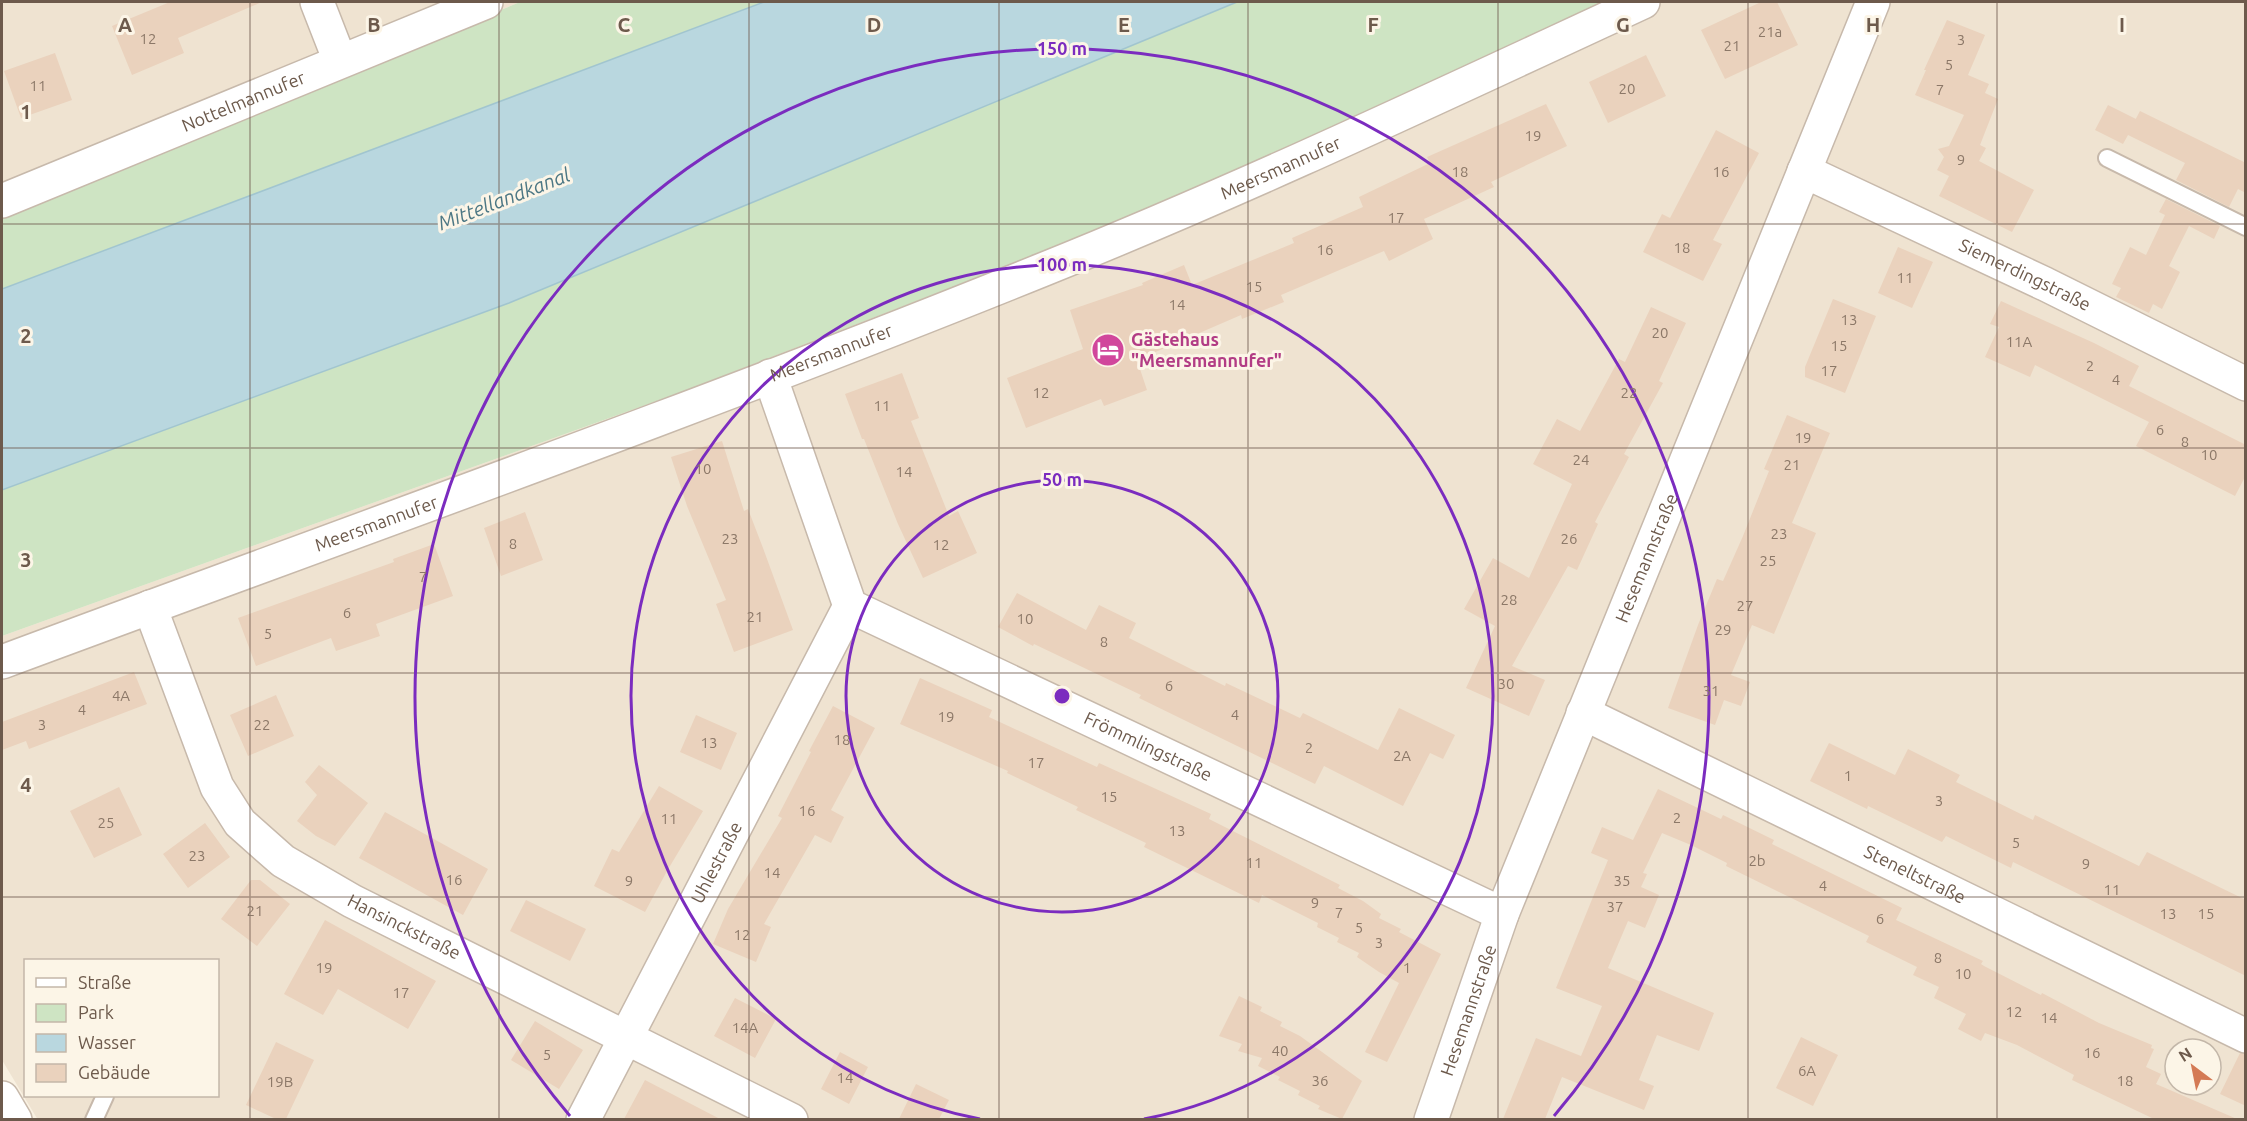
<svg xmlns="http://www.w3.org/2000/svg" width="2247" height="1121" viewBox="0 0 2247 1121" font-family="Ubuntu,sans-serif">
	<rect width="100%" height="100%" fill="#f9f1e2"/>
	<path fill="#efe3d1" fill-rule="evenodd" d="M2 2H520L2 216Z
		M1611 2H2245V1119L38 1120 2 1060V636L679 393 1092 233ZM26 960H218V1096H26ZM2175 1049H2211V1085H2175Z"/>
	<path fill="#cee4c3" d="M520 2H764L2 289V216Z
		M1237 2H1611L1297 146 1092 233 679 393 2 636V490L509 303Z"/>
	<path fill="#b9d7df" stroke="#a1c5cf" stroke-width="1.5" d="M764 2H1237L509 303 2 490V289Z"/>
	<path fill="#ead2bd" d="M170 2H262L178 38 184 53 132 75 112 26Z
		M1761 2H1777L1798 45 1725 79 1701 30Z
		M1947 20 1985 35 1968 75 1989 84 1985 93 1998 99 1980 145 1986 148 1979 161 2034 190 2012 232 1939 196 1949 176 1937 170 1944 157 1938 149 1949 146 1964 115 1915 95 1926 70H1924Z
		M55 53 72 100 21 118 4 71Z
		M1646 55 1666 96 1608 123 1589 82Z
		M1546 104 1567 146 1491 182 1494 187 1424 219 1433 239 1389 261 1384 251 1281 295 1284 302 1242 319 1241 315 1137 360 1147 390 1104 406 1101 399 1026 428 1007 378 1083 349 1070 310 1143 285 1142 283 1184 265 1192 285 1294 243 1292 238 1363 207 1359 197 1430 163 1427 157Z
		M2108 105 2136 119 2132 126 2140 111 2246 163V193L2238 189 2229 207 2176 180 2185 163 2128 135 2123 144 2095 130Z
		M1716 130 1759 153 1713 240 1722 244 1703 281 1643 252 1662 214 1670 218Z
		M2166 199 2220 226 2214 239 2189 226 2169 266 2180 272 2162 309 2153 304 2149 313 2116 297 2121 288 2112 284 2130 247 2146 255 2165 215 2159 212Z
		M1898 247 1933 262 1912 308 1878 293Z
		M1833 299 1876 316 1845 393 1805 377V367Z
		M2001 301 2094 343 2139 366 2129 386 2246 445V475L2235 496 2136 446 2149 422 2035 365 2030 377 1985 357 1999 327 1990 324Z
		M1651 307 1686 323 1659 381 1663 383 1624 454 1629 457 1595 522 1598 524 1577 570 1568 566 1512 666 1545 680 1529 716 1466 688 1495 626 1464 609 1493 558 1529 578 1572 484 1533 464 1557 419 1580 431 1619 359 1625 362Z
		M902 373 919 418 911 421 949 516 958 511 977 553 923 578 898 524 864 439H862L845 394Z
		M1787 415 1830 433 1792 523 1816 533 1774 634 1752 625 1731 675 1750 682 1741 706 1724 700 1715 725 1668 708 1698 625 1717 579 1723 581 1743 536 1769 471 1764 469Z
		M722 441 744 511 748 509 763 548 793 630 734 652 716 604 726 600 687 506 671 457Z
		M525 512 543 560 501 576 484 528Z
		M434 544 453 596 376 624 380 636 336 651 331 638 256 666 238 618 394 562 393 559Z
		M1017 593 1086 630 1099 605 1136 623 1129 638 1225 686 1226 683 1300 718 1303 713 1378 750 1399 708 1455 735 1443 759 1430 753 1403 806 1324 766 1315 784 1139 698 1141 695 1034 644 1033 646 998 627Z
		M134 672 147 704 29 749 26 741 2 750V722Z
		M920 678 992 710 989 717 1097 767 1099 763 1211 814 1209 819 1340 885 1338 888 1363 901 1381 914 1379 918 1401 929 1399 932 1441 954 1387 1062 1365 1052 1399 983 1379 972 1357 957 1359 953 1337 942 1339 938 1317 927 1318 923 1262 895 1259 903 1144 847 1146 843 1076 810 1078 807 1007 773 1008 771 900 724Z
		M276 695 294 736 248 756 230 715Z
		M833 706 875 728 831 810 844 817 831 843 815 835 764 924 771 927 756 962 713 944 728 909 782 818 778 816 811 752 809 751Z
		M696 715 737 733 721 770 680 752Z
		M1829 743 1895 775 1908 749 1960 775 1956 782 2033 820 2035 815 2139 866 2147 852 2246 900V976L2013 862 2011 868 1946 836 1942 842 1868 806 1867 809 1810 781Z
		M319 765 368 803 335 846 316 836 297 821 317 795 305 782Z
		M659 786 703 811 667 871 645 912 594 886 612 849 619 852Z
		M119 787 142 835 94 858 70 811Z
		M1658 789 1721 819 1723 815 1774 840 1772 844 1902 908 1896 920 1983 961 1981 964 1984 966 2041 995 2042 993 2099 1023 2152 1045 2151 1048 2154 1049 2146 1067 2161 1074 2156 1084 2237 1119H2154L2072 1080 2074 1075 2017 1045 1985 1033 1981 1041 1958 1029 1966 1014 1934 998 1939 987 1913 975 1917 967 1866 942 1869 936 1726 866 1727 863 1691 845 1662 833 1643 873 1647 874 1641 887 1659 895 1645 928 1628 921 1608 968 1714 1013 1699 1051 1657 1035 1639 1080 1654 1086 1644 1110 1562 1077 1545 1119H1503L1536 1038 1581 1056 1602 1006 1556 988 1608 860 1591 853 1602 827 1633 840Z
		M385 812 488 869 463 915 359 858Z
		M205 823 230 857 188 888 163 854Z
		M251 880H260L290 904 257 946 221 919Z
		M526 900 586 929 570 961 510 931Z
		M325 920 436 981 408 1029 338 989 323 1015 284 994Z
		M1239 996 1262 1007 1260 1011 1282 1022 1280 1026 1300 1036 1362 1081 1342 1119 1318 1109 1320 1106 1298 1095 1300 1091 1278 1080 1280 1077 1258 1066 1262 1058 1238 1051 1242 1044 1219 1036Z
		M735 998 776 1019 755 1058 714 1036Z
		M535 1021 583 1050 559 1089 511 1060Z
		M1801 1037 1838 1055 1813 1106 1776 1088Z
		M276 1042 314 1060 286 1119H276L246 1105Z
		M840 1052 868 1067 849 1104 821 1089Z
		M2240 1053 2246 1054V1106L2220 1094Z
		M645 1080 720 1119H624Z
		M916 1084 949 1100 939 1119H899Z"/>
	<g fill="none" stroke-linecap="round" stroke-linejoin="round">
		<defs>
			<path id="service" d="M2107 158 2246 227
				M94 1120 105 1096"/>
			<g id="minor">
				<path d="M317 2 340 61"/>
				<path id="s1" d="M1804 171 2045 284 2246 384"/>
				<path id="s2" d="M2 201 486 2"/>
				<path id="s3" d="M770 376 850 606 1502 914"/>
				<path id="s4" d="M150 607 217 787 240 823 283 861 352 901 791 1120"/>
				<path id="s5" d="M2 662C349 533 698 409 1042 270 1246 188 1444 94 1643 2"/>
				<path id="s6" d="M1583 713 2246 1036"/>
				<path id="s7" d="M583 1120 850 606"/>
				<path id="s8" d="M1431 1120 1502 914 1873 2"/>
			</g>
			<path id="tertiary" d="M2 1098 15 1120"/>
		</defs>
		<use href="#service" stroke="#c7b9ab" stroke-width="20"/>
		<use href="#minor" stroke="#c7b9ab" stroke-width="36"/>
		<use href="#tertiary" stroke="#c7b9ab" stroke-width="36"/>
		<use href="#service" stroke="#fff" stroke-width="16"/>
		<use href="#minor" stroke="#fff" stroke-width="33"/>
		<use href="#tertiary" stroke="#fff" stroke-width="33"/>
	</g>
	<path fill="none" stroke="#6d5a4c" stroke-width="1.5" stroke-opacity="0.55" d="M250 2V1120M499 2V1120M749 2V1120M999 2V1120M1248 2V1120M1498 2V1120M1748 2V1120M1997 2V1120M2 224H2246M2 448H2246M2 673H2246M2 897H2246"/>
	<g fill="none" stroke="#7b2cbf" stroke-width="3">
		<circle cx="1062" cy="696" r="216"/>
		<path d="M980 1119A431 431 0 1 1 1144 1119"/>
		<path d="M570 1116A647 647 0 1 1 1554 1116"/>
	</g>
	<defs>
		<symbol id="hotel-disc" viewBox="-11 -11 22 22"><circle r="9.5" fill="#d1479c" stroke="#fcf5e7"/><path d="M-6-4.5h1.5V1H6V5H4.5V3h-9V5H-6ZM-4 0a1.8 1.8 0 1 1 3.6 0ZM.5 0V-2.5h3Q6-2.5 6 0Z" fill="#fff"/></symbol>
	</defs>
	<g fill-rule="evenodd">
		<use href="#hotel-disc" x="1089" y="331" width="38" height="38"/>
	</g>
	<g text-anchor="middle" stroke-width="6" stroke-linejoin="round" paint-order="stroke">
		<g font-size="15" fill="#8c7868">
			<text x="1770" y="37">21a</text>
			<text x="148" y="44">12</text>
			<text x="1961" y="45">3</text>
			<text x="1732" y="51">21</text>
			<text x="1949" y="70">5</text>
			<text x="38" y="91">11</text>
			<text x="1627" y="94">20</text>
			<text x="1940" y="95">7</text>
			<text x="1533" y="141">19</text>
			<text x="1961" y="165">9</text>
			<text x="1460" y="177">18</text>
			<text x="1721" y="177">16</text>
			<text x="1396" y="223">17</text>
			<text x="1682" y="253">18</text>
			<text x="1325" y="255">16</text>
			<text x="1905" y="283">11</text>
			<text x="1254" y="292">15</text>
			<text x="1177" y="310">14</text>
			<text x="1849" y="325">13</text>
			<text x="1660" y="338">20</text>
			<text x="2019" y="347">11A</text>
			<text x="1839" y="351">15</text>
			<text x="2090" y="371">2</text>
			<text x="1829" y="376">17</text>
			<text x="2116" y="385">4</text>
			<text x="1041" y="398">12</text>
			<text x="1629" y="398">22</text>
			<text x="882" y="411">11</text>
			<text x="2160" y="435">6</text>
			<text x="1803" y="443">19</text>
			<text x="2185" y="447">8</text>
			<text x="2209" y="460">10</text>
			<text x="1581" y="465">24</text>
			<text x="1792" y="470">21</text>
			<text x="703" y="474">10</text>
			<text x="904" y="477">14</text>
			<text x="1779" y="539">23</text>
			<text x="730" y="544">23</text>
			<text x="1569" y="544">26</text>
			<text x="513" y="549">8</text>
			<text x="941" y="550">12</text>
			<text x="1768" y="566">25</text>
			<text x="423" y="582">7</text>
			<text x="1509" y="605">28</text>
			<text x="1745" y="611">27</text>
			<text x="347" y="618">6</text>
			<text x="755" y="622">21</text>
			<text x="1025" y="624">10</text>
			<text x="1723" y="635">29</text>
			<text x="268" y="639">5</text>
			<text x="1104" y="647">8</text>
			<text x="1506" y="689">30</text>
			<text x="1169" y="691">6</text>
			<text x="1711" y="696">31</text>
			<text x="121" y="701">4A</text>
			<text x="82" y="715">4</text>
			<text x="1235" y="720">4</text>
			<text x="946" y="722">19</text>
			<text x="42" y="730">3</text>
			<text x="262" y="730">22</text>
			<text x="842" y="745">18</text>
			<text x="709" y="748">13</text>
			<text x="1309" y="753">2</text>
			<text x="1402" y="761">2A</text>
			<text x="1036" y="768">17</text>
			<text x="1848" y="781">1</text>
			<text x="1109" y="802">15</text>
			<text x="1939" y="806">3</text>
			<text x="807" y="816">16</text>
			<text x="1677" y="823">2</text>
			<text x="669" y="824">11</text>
			<text x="106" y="828">25</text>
			<text x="1177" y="836">13</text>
			<text x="2016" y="848">5</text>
			<text x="197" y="861">23</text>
			<text x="1757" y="866">2b</text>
			<text x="1254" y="868">11</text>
			<text x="2086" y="869">9</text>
			<text x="772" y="878">14</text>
			<text x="454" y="885">16</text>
			<text x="629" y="886">9</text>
			<text x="1622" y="886">35</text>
			<text x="1823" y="891">4</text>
			<text x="2112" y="895">11</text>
			<text x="1315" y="908">9</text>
			<text x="1615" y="912">37</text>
			<text x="255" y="916">21</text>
			<text x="1339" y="918">7</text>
			<text x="2168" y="919">13</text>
			<text x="2206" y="919">15</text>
			<text x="1880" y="924">6</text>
			<text x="1359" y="933">5</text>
			<text x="742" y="940">12</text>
			<text x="1379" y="948">3</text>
			<text x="1938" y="963">8</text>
			<text x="324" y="973">19</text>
			<text x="1407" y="973">1</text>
			<text x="1963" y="979">10</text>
			<text x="401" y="998">17</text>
			<text x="2014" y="1017">12</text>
			<text x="2049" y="1023">14</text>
			<text x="745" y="1033">14A</text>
			<text x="1280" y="1056">40</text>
			<text x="2092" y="1058">16</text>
			<text x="547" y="1060">5</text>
			<text x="1807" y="1076">6A</text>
			<text x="845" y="1083">14</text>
			<text x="1320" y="1086">36</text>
			<text x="2125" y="1086">18</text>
			<text x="280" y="1087">19B</text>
		</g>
		<g font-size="18" fill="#6d5a4c" stroke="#fcf5e7">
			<text dy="6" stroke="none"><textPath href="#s2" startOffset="261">Nottelmannufer</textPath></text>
			<text dy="6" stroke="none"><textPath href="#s5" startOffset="1371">Meersmannufer</textPath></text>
			<text dy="6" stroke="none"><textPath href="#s1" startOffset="244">Siemerdingstraße</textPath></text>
			<text dy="6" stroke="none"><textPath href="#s5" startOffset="885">Meersmannufer</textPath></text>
			<text dy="6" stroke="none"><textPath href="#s5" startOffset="399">Meersmannufer</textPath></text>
			<text dy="6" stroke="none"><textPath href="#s8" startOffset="602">Hesemannstraße</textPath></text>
			<text dy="6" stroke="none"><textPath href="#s3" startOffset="573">Frömmlingstraße</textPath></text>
			<text dy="6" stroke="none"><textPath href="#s7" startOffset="290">Uhlestraße</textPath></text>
			<text dy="6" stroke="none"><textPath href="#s6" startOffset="369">Steneltstraße</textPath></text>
			<text dy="6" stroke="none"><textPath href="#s4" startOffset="430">Hansinckstraße</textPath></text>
			<text dy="6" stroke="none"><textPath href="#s8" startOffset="116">Hesemannstraße</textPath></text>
		</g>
		<g font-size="18" font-weight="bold" fill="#b23c85" stroke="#fcf5e7" text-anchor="start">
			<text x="1131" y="346">Gästehaus<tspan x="1131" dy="21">"Meersmannufer"</tspan></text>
		</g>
		<g font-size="20" font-style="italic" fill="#4c7784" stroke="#fcf5e7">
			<text transform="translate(504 199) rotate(-21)" y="7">Mittellandkanal</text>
		</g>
	</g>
	<g font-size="20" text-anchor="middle" font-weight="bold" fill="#6d5a4c" stroke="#fcf5e7" stroke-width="6" stroke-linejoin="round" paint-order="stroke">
		<text x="125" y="32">A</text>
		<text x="374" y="32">B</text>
		<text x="624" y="32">C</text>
		<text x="874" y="32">D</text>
		<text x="1124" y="32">E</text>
		<text x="1373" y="32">F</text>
		<text x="1623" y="32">G</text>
		<text x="1873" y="32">H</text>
		<text x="2122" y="32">I</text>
		<text x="26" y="119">1</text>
		<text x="26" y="343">2</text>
		<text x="26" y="567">3</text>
		<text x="26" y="792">4</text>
	</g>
	<circle cx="1062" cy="696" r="9" fill="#7b2cbf" stroke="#fcf5e7" stroke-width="3"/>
	<g font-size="18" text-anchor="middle" font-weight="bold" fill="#7b2cbf" stroke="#fcf5e7" stroke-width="6" stroke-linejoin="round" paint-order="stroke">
		<text x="1062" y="55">150 m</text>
		<text x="1062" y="271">100 m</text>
		<text x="1062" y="486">50 m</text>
	</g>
	<rect width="2247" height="1121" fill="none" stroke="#6d5a4c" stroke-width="6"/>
	<rect x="24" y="959" width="195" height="138" fill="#fcf5e7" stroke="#c3b7a9" stroke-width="1.5"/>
	<rect x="36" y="978" width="30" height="9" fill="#ffffff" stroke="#c3b7a9" stroke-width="1.5"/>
	<text x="78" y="989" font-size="18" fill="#6d5a4c">Straße</text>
	<rect x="36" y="1004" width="30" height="18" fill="#cee4c3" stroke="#c3b7a9" stroke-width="1.5"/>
	<text x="78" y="1019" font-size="18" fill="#6d5a4c">Park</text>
	<rect x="36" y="1034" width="30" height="18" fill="#b9d7df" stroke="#c3b7a9" stroke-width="1.5"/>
	<text x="78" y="1049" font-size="18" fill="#6d5a4c">Wasser</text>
	<rect x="36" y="1064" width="30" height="18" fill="#ead2bd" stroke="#c3b7a9" stroke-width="1.5"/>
	<text x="78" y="1079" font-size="18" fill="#6d5a4c">Gebäude</text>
	<g transform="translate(2193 1067) rotate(328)"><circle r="28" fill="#fcf5e7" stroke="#c3b7a9" stroke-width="1.5"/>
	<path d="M0-4.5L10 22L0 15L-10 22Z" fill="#d47a55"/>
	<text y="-9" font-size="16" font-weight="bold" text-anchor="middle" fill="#6d5a4c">N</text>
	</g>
</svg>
